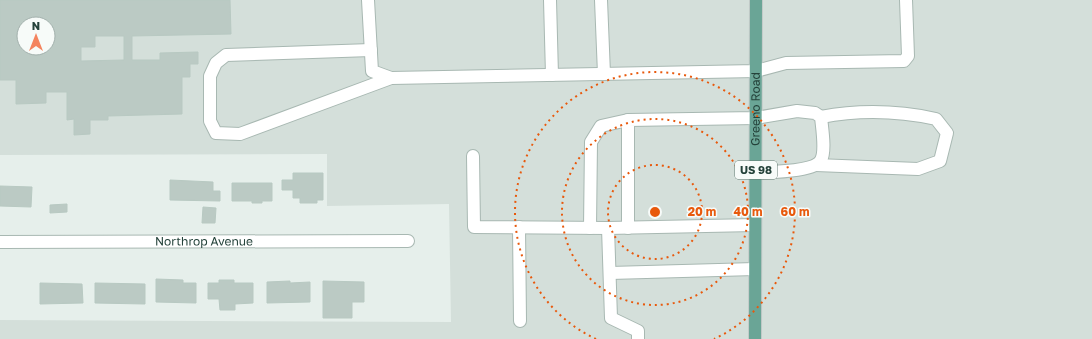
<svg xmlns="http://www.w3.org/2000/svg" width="1092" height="339" viewBox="0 0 1092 339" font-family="'Golos Text',sans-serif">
	<rect width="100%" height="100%" fill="#e6efeb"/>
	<path fill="#d4dfda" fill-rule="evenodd" d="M0 0H1092V339H0V320L451 322 449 204 327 206V154L0 155ZM24 24H48V48H24Z"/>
	<path fill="#bbcac4" stroke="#b8c9c2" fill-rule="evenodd" d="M0 0H230L231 34 132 36V60H160V53L198 52V64H190V77H182V114L108 116V120H90V134L74 135V119L67 120V92H46V103L16 104V80H0ZM24 24H48V48H24ZM95 36H124V60L81 61V47H95Z
		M293 173H323V200H317V203H300V198H293V190H282V180H293Z
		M170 180 213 182V191H220V201L170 200Z
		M232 183H272V201H262V203H252V201H232Z
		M0 186 32 187 31 207 0 206Z
		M67 204V212L50 213V205Z
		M203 207 216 208 215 223H202Z
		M156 279 183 280V283H196V303L156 302Z
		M219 280H234V283H253V303L235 304V310H220L219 299H208V283H219Z
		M290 281V283L310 282V302L267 303V282Z
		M323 281 364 282V302H352V318H323Z
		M40 283 82 284 83 303 40 304Z
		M95 283 145 284V304L95 303Z"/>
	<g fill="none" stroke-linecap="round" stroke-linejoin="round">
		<defs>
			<g id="minor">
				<path d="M368 0 372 71 391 78 756 71 786 63 904 61 908 56 906 0"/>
				<path d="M550 0 552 75"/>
				<path d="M601 0 604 74"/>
				<path d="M371 50 226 55 216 63 210 76V121L216 133 240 134 391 78"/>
				<path d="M473 156 474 227 608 228"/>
				<path d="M816 165 918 169 940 161 947 133 936 119C899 111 858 110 821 117"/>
				<path d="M519 227 520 321"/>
				<path d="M590 228 591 142 601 126 628 120"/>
				<path d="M628 228V120L756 118 797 111 815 113 821 117C822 128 826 151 821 160 815 172 769 172 756 173"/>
				<path id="s1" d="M0 242 408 241"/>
				<path d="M610 273 755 269"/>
				<path d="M638 339V331L611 318 608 228 755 225"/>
			</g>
			<g id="major">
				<path id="s2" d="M755 339 756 0"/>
			</g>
		</defs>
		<use href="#minor" stroke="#a8b8b2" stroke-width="14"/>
		<use href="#major" stroke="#c2cac8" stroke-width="14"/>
		<use href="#minor" stroke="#fff" stroke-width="12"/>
		<use href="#major" stroke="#6aa596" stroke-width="12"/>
	</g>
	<g fill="none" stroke="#e8590c" stroke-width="2" stroke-dasharray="2 4">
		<circle cx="655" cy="212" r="47"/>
		<circle cx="655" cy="212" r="93"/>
		<path d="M596 339A140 140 0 1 1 714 339"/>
	</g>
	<g text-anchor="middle" stroke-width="3" stroke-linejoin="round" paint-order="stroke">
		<rect fill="#f7fbf9" stroke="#637a73" stroke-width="1" x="735" y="161" width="42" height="18" rx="3"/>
		<g font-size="11" font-weight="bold" fill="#24423a">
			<text x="756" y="174">US 98</text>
		</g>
		<g font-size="12" fill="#24423a" stroke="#f7fbf9">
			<text dy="4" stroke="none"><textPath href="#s2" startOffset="230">Greeno Road</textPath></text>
			<text dy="4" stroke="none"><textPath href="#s1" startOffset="204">Northrop Avenue</textPath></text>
		</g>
	</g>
	<circle cx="655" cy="212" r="6" fill="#e8590c" stroke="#f7fbf9" stroke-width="2"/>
	<g font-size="12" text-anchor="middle" font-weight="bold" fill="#e8590c" stroke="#f7fbf9" stroke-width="3" stroke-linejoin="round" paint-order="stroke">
		<text x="702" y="216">20 m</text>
		<text x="748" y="216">40 m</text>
		<text x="795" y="216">60 m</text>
	</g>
	<g transform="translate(36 36)"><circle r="19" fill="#f7fbf9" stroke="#a3b1ad"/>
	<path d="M0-3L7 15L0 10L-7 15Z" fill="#f4845f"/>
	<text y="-6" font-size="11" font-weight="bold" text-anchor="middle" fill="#24423a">N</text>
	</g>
</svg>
